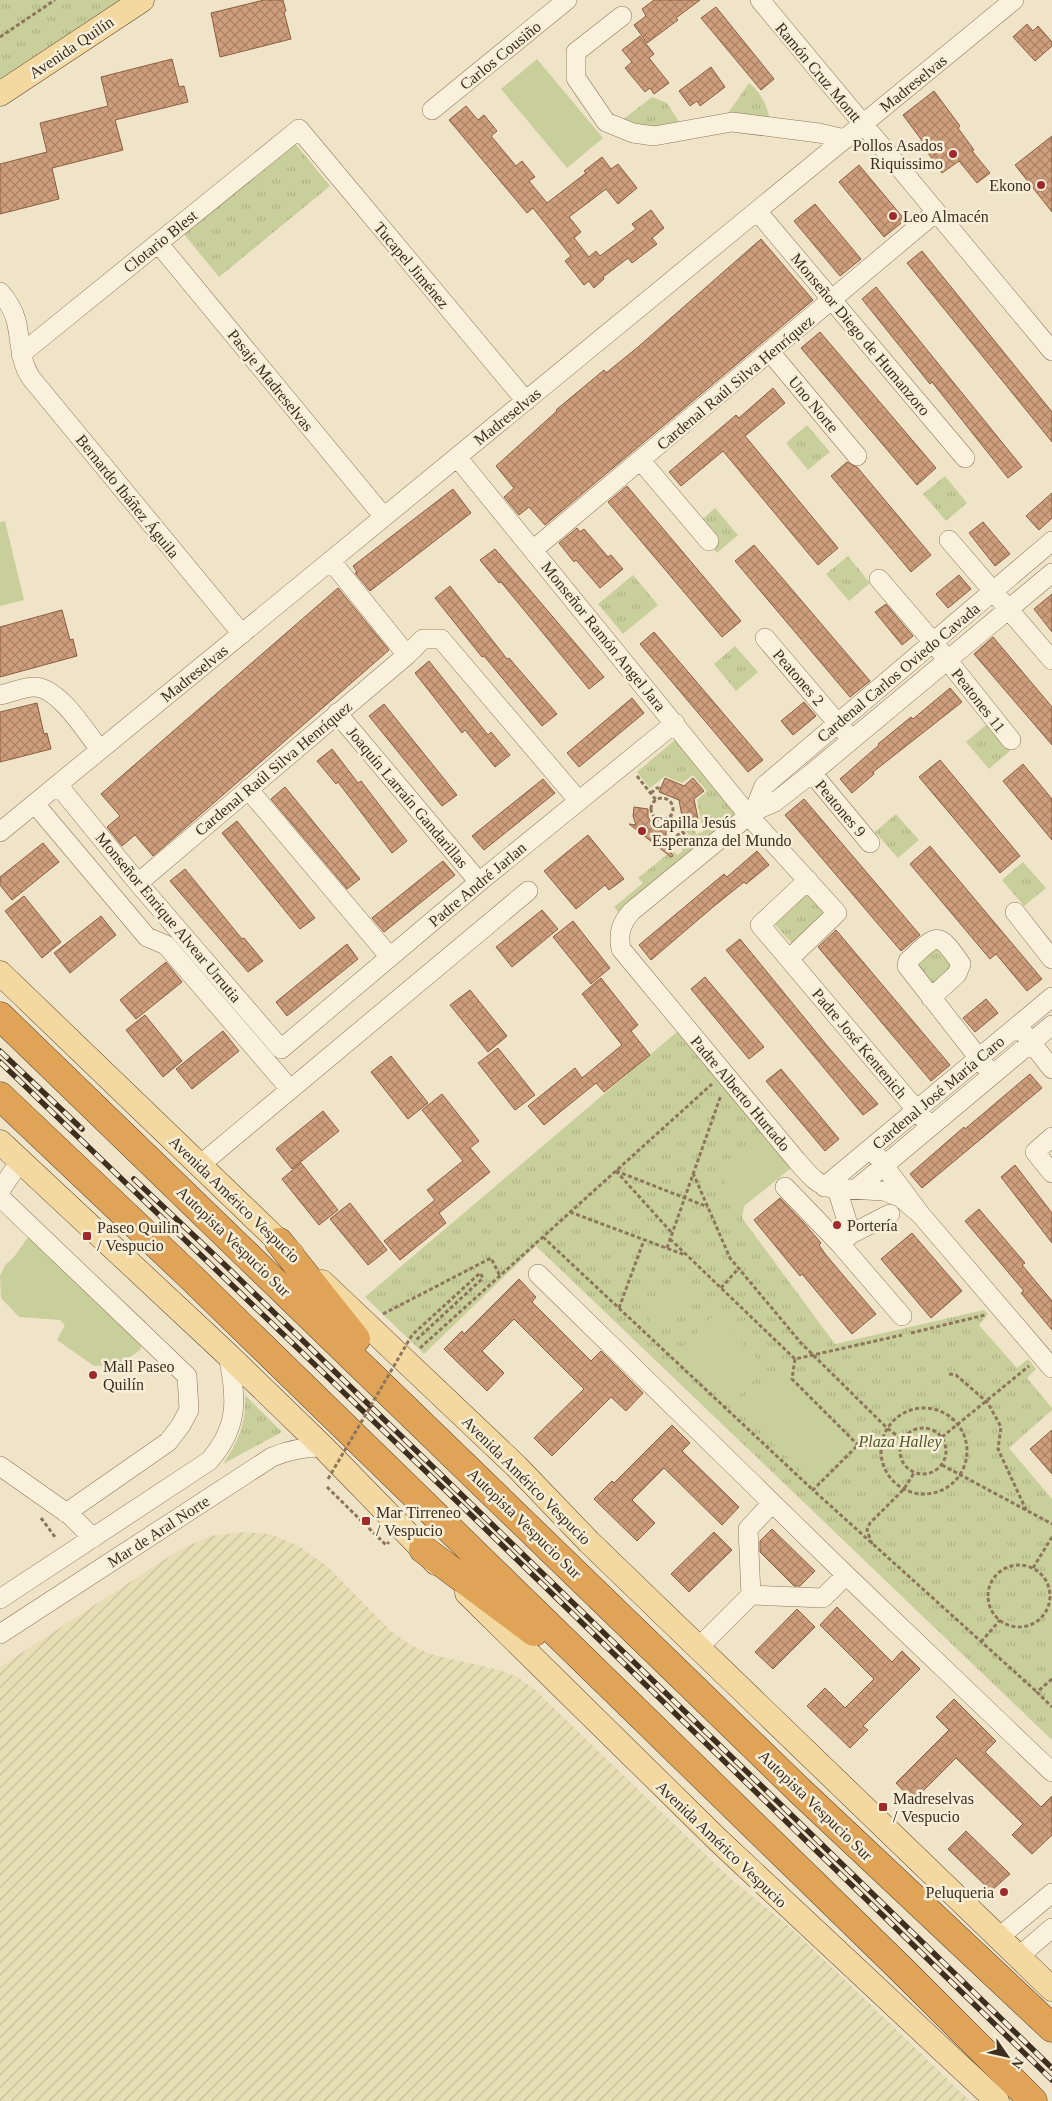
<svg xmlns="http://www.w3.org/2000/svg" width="1052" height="2101" viewBox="0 0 1052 2101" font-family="'Times New Roman',serif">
	<defs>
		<pattern id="farmland-furrows" width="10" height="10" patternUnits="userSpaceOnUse" patternTransform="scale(1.25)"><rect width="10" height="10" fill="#e6deb5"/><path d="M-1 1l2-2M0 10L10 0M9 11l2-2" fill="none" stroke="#c6bf9b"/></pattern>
		<pattern id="grass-tufts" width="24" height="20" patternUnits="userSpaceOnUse" patternTransform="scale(1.25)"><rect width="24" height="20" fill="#c9cf9b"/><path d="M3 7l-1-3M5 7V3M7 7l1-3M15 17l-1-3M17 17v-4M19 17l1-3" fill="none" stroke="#aeb285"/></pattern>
		<pattern id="building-cross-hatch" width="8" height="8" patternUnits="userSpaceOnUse" patternTransform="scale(1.25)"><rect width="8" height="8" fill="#cf9f7d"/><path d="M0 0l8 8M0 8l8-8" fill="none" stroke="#a98266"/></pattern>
	</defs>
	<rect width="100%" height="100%" fill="#f0e4c8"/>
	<path fill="url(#farmland-furrows)" d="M244 1532 270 1534 299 1546 328 1567 391 1631 409 1644 430 1654 499 1670 516 1676 533 1688 732 1880 791 1928 970 2101H0V1667L179 1550 210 1536Z"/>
	<path fill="url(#grass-tufts)" d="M0 0H121L0 80Z
		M749 83C762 94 766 103 770 120L728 113Z
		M652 97 667 103 679 122C657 135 643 127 621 121Z
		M294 142 330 186 219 277 183 233Z
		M807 425 830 452 808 470 786 443Z
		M945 476 967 503 946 521 923 494Z
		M715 508 738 535 717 553 694 526Z
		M848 556 870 583 849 601 826 574Z
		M633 575 658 605 623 634 598 604Z
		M735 646 758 672 736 691 714 664Z
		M987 724 1010 751 989 769 966 742Z
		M676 739 738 813 698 846 684 829 688 823H693L696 834 703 832 697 800 707 791 693 775 682 783 665 776 650 788 637 772Z
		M896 814 919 840 898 858 875 832Z
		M683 836 695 850 619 913 614 907 643 883 638 878 669 853 665 849 669 846 677 855 683 851 676 841Z
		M1023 862 1046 888 1024 906 1002 880Z
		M806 889 828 915 793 945 771 920Z
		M930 941 953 968 932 986 909 959Z
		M678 1031 792 1167 744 1206 742 1218 835 1344 984 1310 988 1314 979 1325 1017 1368 1028 1359 1036 1369 1027 1378 1052 1408V1410L1009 1448 1052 1499V1740L536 1246 424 1354 365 1297Z
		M245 1395 282 1432 223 1464C239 1440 246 1424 245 1395Z"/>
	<path fill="#c9cf9b" d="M537 59 603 138 567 168 501 89Z
		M5 521 24 600 0 606V522Z
		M769 1138 792 1167 744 1206 720 1176Z
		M43 1226 146 1322 149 1329 140 1350 121 1364 94 1366 57 1340 65 1325 60 1320 19 1317 1 1298 0 1276 5 1265 14 1257 33 1230Z
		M684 1287 689 1290 691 1294 687 1304 663 1329 657 1330 652 1328 649 1318C654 1307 671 1288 684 1287Z
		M714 1315 766 1368 732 1403 679 1351Z
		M780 1370 855 1443 815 1484 740 1410Z"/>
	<path fill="url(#building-cross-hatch)" stroke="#8d5f41" d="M264 0H283L286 11 284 12 291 39 220 57 211 13Z
		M654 0H700L676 18 678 20 647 43 634 25 646 16 642 9Z
		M716 7 774 79 761 90 701 18Z
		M1027 24 1033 31 1038 26 1052 42V46L1035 61 1013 37Z
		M640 36 654 54 649 58 669 83 654 94 650 88 645 92 625 68 632 62 622 50Z
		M172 59 179 87 184 86 188 102 115 120 123 150 52 168 59 199 0 214V164L47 152 40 123 108 106 101 77Z
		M711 67 725 87 700 106 697 101 690 106 679 91Z
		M934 91 960 126 958 128 974 150 972 151 990 173 977 183 959 161 942 173 921 143 923 142 903 115Z
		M466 106 478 120 484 115 497 131 491 136 516 166 522 161 535 177 529 181 547 203 586 173 584 171 602 157 611 169 618 164 637 188 618 204 606 189 569 217 581 232 574 238 589 257 596 251 600 256 636 229 632 224 651 210 664 228 652 238 657 244 632 263 628 258 603 277 604 279 594 288 589 281 584 285 565 261 571 256 533 208 527 213 449 120Z
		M1052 136V212L1015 165Z
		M859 165 905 220 884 237 839 182Z
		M815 204 861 259 840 276 794 221Z
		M761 239 813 300 545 525 529 507 519 515 504 497 514 488 496 466 557 411 556 410 604 370 606 373 638 347Z
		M922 251 1052 412V442L907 263Z
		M876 287 1022 467 1008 478 932 382 930 384 862 299Z
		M820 332 936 468 917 485 801 348Z
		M773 388 785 403 745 436 838 548 818 565 723 451 681 486 669 472 736 415 739 418Z
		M847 462 857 467 931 555 911 572 831 476Z
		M627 486 741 621 722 637 608 502Z
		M453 489 471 513 370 591 355 573 357 572 353 566Z
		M1052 493V518L1039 530 1026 516Z
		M983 522 1010 554 995 566 969 533Z
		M577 528 580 532 584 529 608 557 611 555 623 569 600 588 576 560 574 562 559 543Z
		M754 545 870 681 850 697 735 561Z
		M495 549 604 677 589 689 501 582 499 583 480 560Z
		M959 575 971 589 948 608 936 594Z
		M450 586 507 659 509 658 557 714 542 726 484 656 482 657 435 598Z
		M338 588 389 650 153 856 135 835 122 846 107 827 120 816 101 794Z
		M1052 594V632L1034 609Z
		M886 604 913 636 902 645 875 612Z
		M62 610 70 640 73 639 77 656 0 677V627Z
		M654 632 763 760 748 772 640 644Z
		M993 637 1052 707V745L974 654Z
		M429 661 488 735 491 732 510 755 495 767 465 730 462 733 415 673Z
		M950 688 962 702 873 772 874 774 852 793 840 779 879 745 878 744 911 717 913 719Z
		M632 698 644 713 579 767 567 753Z
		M804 702 816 716 793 735 781 721Z
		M37 703 44 734 47 733 51 749 0 762V712Z
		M384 704 457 795 442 806 369 716Z
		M332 749 358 783 361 781 407 841 392 853 338 782 336 784 317 761Z
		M940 760 1020 856 1000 873 919 777Z
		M1023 764 1052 799V840L1003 781Z
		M665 778 684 786 693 778 704 791 694 799 698 819 683 822 679 800 659 792Z
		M543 779 555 793 484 850 472 836Z
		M285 787 360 879 347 889 271 799Z
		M804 799 920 935 901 951 785 815Z
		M634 807 648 809V817L655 828 666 830V845L673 856 671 857 629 824 636 825 633 816Z
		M237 821 315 918 300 929 222 833Z
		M588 835 624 879 609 890 605 885 576 909 544 871Z
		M43 843 59 862 12 900 0 885V877Z
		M930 846 1042 979 1027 991 996 954 990 959 910 864Z
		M757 851 769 865 746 884 744 882 713 907 651 960 639 945 724 874 727 877Z
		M443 861 455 875 384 932 372 918Z
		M185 869 242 939 244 938 263 961 248 972 170 881Z
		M24 896 61 942 42 958 5 911Z
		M542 910 558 929 512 967 496 947Z
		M101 916 116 935 70 973 54 953Z
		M573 921 610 968 591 984 553 937Z
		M836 930 950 1065 931 1081 818 947Z
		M740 939 829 1048 878 1104 863 1115 726 950Z
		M347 944 358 959 287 1016 276 1002Z
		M166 962 182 982 136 1019 120 1000Z
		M705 977 764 1047 749 1059 691 989Z
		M601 978 638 1025 631 1031 650 1055 604 1092 596 1083 544 1125 528 1106 575 1068 582 1078 622 1045 582 994Z
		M470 990 507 1036 488 1052 450 1005Z
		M986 999 998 1013 975 1032 963 1018Z
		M145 1015 182 1061 163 1077 126 1030Z
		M223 1031 239 1051 192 1089 176 1069Z
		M498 1048 535 1095 515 1110 478 1063Z
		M391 1056 428 1103 408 1119 371 1072Z
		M781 1069 839 1139 825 1151 766 1081Z
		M1030 1074 1042 1088 922 1188 910 1174 964 1127 965 1129Z
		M442 1094 479 1141 470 1148 490 1172 439 1213 446 1223 400 1260 384 1241 435 1200 427 1190 463 1161 422 1110Z
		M323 1111 339 1131 292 1169 276 1149Z
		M301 1163 338 1210 319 1225 282 1179Z
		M1015 1165 1052 1213V1243L1001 1177Z
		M780 1198 804 1223 821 1243 819 1245 826 1255 876 1314 852 1334 802 1274 800 1276 754 1220Z
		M350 1203 387 1250 368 1265 330 1219Z
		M979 1209 1025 1263 1022 1265 1052 1301V1330L1021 1293 1024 1291 965 1221Z
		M912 1233 962 1291 931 1318 881 1259Z
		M519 1279 536 1297 532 1302 591 1361 601 1351 643 1393 626 1411 611 1397 552 1456 534 1438 584 1389 514 1319 482 1351 504 1373 487 1391 444 1349 462 1331 464 1334Z
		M672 1425 690 1443 682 1451 739 1507 722 1525 664 1468 632 1500 655 1523 637 1541 594 1499 612 1481 614 1483Z
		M1052 1430V1474L1030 1449Z
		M772 1529 815 1571 800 1586H794L760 1552V1541Z
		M714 1532 732 1550 689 1592 671 1574Z
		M837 1607 892 1662 902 1651 920 1669 863 1726 868 1730 850 1748 807 1706 825 1688 845 1708 874 1679 820 1625Z
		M797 1609 815 1627 773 1669 755 1652Z
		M954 1699 996 1741 985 1752 1041 1807 1052 1796V1835L1032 1854 1012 1835 1023 1824 956 1758 913 1801 896 1783 949 1730 936 1717Z
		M966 1831 1010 1874 991 1891 948 1849Z"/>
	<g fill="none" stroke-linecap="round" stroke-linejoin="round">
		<defs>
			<path id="minor" d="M760 0 1052 351
				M622 16 576 52V78L606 122 633 133 654 136 732 122 819 133 845 139
				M432 110 567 0
				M757 211 965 458
				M158 243 384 517
				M0 292C7 300 13 309 16 320 21 340 19 360 31 378L242 634
				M770 352 857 456
				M21 354 299 129 526 401
				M457 457 749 816 837 913 789 959
				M641 461 709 541
				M949 540 1052 660
				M533 550 936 212
				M331 561 407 655
				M879 579 933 642 1011 740
				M765 638 846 733
				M0 695C11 693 23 687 34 687 59 687 86 732 100 750
				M337 713 479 882
				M812 773 870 843
				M58 785 138 883 281 1049 479 882 675 723
				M248 789 390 957
				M35 804 147 937 166 945 290 1089
				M754 811 764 786 1052 541
				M0 832 1014 0
				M808 880 760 925 930 1126
				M138 883 407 655 423 639H441L578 800
				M1015 912 1052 959
				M931 998 957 974 961 964C937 929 937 935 908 961L907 966 992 1075
				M1023 1032 1052 1069
				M1052 1137 1035 1152 1052 1173
				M871 1148 921 1215 1052 1368
				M200 1165 528 891
				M785 1187 840 1244
				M824 1187 1052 997
				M837 1189 851 1234 840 1244 902 1316
				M856 1189 1052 1025
				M0 1191 20 1161
				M0 1197 187 1376 189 1410 181 1425 168 1442 66 1513
				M921 1215 900 1197 884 1191 831 1188C816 1185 807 1172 797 1161L621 949C618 933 621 923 632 911L754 811 775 802 812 773 1052 573
				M851 1234 890 1214
				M538 1274 846 1575 1052 1772
				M0 1466 71 1516 93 1538
				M751 1595 748 1529 772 1503
				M0 1599 209 1461C239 1427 237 1398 228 1355
				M0 1634 272 1457C289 1450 304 1447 323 1447
				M699 1647 751 1595 823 1598 846 1575
				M998 1938 1052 1893
				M1018 1957 1052 1928"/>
			<path id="major" d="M0 94 142 0
				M0 973 292 1254
				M0 1142 228 1355 323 1447 436 1563
				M322 1282 516 1466 589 1542 1052 1989
				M467 1593 718 1840 997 2101"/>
			<path id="highway" d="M0 1016 800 1791 1052 2028
				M0 1096 194 1280 901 1969 1033 2101
				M279 1242 356 1339
				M423 1549 534 1632"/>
		</defs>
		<use href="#minor" stroke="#8d765c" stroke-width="20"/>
		<use href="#major" stroke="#5b4430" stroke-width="25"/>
		<use href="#highway" stroke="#5b4430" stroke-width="29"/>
		<path stroke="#8d765c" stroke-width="3" stroke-dasharray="4 2.5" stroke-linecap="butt" d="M0 37 55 0
			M637 776 656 800
			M651 793 657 788H660
			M651 809a11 11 0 1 1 22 0a11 11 0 1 1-22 0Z
			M670 816 690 841
			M680 829 686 824V821
			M661 848 682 832
			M616 1171 708 1207
			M616 1171 672 1233
			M693 1173 730 1258 801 1343 887 1428 903 1440
			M570 1212 685 1255
			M543 1237 813 1490
			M670 1239 795 1359 902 1335
			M667 1248 721 1095
			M721 1288 738 1269
			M619 1308 644 1240
			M383 1314 491 1258 500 1276
			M911 1333 985 1315
			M420 1348 712 1084
			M795 1359 792 1379 858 1445
			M949 1374 956 1375 988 1403 1001 1427 998 1449 1027 1512
			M881 1451a43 43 0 1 1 86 0a43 43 0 1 1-86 0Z
			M900 1451a23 23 0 1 1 46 0a23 23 0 1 1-46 0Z
			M942 1437 1029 1366
			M882 1446 858 1445 813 1490 1037 1692
			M942 1465 1052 1524
			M327 1487 386 1545 389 1542
			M41 1518 55 1537
			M872 1544 867 1530 870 1523 904 1489 914 1473
			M988 1596a31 31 0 1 1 62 0a31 31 0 1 1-62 0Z
			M1033 1568 1052 1537
			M981 1642 1000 1620
			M1052 1679 1037 1692 1052 1707"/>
		<use href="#minor" stroke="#faf1dc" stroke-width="19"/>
		<use href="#major" stroke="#f3d9a0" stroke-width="24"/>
		<use href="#highway" stroke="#e0a458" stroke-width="28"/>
		<defs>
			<path id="rail" d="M0 1051 82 1129
				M0 1062 468 1512 1052 2080
				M134 1179 225 1265 1052 2068"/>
		</defs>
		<use href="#rail" stroke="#3d2e20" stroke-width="5.5"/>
		<use href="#rail" stroke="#f7eed8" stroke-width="4" stroke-dasharray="11" stroke-linecap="butt"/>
		<path stroke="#8d765c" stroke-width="3" stroke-dasharray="4 2.5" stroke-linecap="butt" d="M328 1479 412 1335 480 1273 483 1278 415 1341"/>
	</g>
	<g fill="#9e2a2b" stroke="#f7eed8" stroke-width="2">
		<circle cx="953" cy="154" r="5"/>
		<circle cx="1041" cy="185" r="5"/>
		<circle cx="893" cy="216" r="5"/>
		<circle cx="642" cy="831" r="5"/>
		<circle cx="837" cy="1225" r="5"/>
		<rect x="82" y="1231" width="10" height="10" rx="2.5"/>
		<circle cx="93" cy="1375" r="5"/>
		<rect x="361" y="1516" width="10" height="10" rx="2.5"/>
		<rect x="878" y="1802" width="10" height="10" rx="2.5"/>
		<circle cx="1004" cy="1892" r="5"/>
	</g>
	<g text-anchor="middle" stroke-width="5" stroke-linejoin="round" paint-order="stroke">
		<g font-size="16" fill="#3d2e20" stroke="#f7eed8">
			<text transform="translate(71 47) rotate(-34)" y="6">Avenida Quilín</text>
			<text transform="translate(500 55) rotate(-39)" y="6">Carlos Cousiño</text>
			<text transform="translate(819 72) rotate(50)" y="6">Ramón Cruz Montt</text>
			<text transform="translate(913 83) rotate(-39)" y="6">Madreselvas</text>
			<text transform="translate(160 241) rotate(-39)" y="6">Clotario Blest</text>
			<text transform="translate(412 265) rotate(50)" y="6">Tucapel Jiménez</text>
			<text transform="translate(861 334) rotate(50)" y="6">Monseñor Diego de Humanzoro</text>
			<text transform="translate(271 380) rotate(51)" y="6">Pasaje Madreselvas</text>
			<text transform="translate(735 382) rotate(-40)" y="6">Cardenal Raúl Silva Henríquez</text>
			<text transform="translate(814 404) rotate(50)" y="6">Uno Norte</text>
			<text transform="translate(507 416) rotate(-39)" y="6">Madreselvas</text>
			<text transform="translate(128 496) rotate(51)" y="6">Bernardo Ibáñez Águila</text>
			<text transform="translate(604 636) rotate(51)" y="6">Monseñor Ramón Angel Jara</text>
			<text transform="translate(898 672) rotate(-40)" y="6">Cardenal Carlos Oviedo Cavada</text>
			<text transform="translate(194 673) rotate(-39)" y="6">Madreselvas</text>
			<text transform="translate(799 677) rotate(49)" y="6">Peatones 2</text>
			<text transform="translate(979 700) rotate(52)" y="6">Peatones 11</text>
			<text transform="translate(273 768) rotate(-40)" y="6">Cardenal Raúl Silva Henríquez</text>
			<text transform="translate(408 797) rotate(50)" y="6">Joaquín Larraín Gandarillas</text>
			<text transform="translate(841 808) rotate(50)" y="6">Peatones 9</text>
			<text transform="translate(477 884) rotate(-40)" y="6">Padre André Jarlan</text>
			<text transform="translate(169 917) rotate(50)" y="6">Monseñor Enrique Alvear Urrutia</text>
			<text transform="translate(860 1043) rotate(50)" y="6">Padre José Kentenich</text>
			<text transform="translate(938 1092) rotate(-40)" y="6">Cardenal José María Caro</text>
			<text transform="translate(741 1093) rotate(50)" y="6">Padre Alberto Hurtado</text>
			<text transform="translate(235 1199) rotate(44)" y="6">Avenida Américo Vespucio</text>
			<text transform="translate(234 1241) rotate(44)" y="6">Autopista Vespucio Sur</text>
			<text transform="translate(527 1480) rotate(45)" y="6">Avenida Américo Vespucio</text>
			<text transform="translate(525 1523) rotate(44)" y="6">Autopista Vespucio Sur</text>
			<text transform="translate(158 1531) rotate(-33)" y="6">Mar de Aral Norte</text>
			<text transform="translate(816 1805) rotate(44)" y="6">Autopista Vespucio Sur</text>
			<text transform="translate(722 1844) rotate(44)" y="6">Avenida Américo Vespucio</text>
		</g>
		<g font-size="16" fill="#3d2e20" stroke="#f7eed8" text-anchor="start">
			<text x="943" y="151" text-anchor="end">Pollos Asados<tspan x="943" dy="18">Riquissimo</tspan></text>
			<text x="1031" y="191" text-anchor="end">Ekono</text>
			<text x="903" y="222">Leo Almacén</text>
			<text x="652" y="828">Capilla Jesús<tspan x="652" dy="18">Esperanza del Mundo</tspan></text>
			<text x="847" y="1231">Portería</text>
			<text x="97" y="1233">Paseo Quilin<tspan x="97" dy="18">/ Vespucio</tspan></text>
			<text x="103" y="1372">Mall Paseo<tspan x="103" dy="18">Quilín</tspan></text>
			<text x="376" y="1518">Mar Tirreneo<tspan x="376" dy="18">/ Vespucio</tspan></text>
			<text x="893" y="1804">Madreselvas<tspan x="893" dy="18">/ Vespucio</tspan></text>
			<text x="994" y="1898" text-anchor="end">Peluqueria</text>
		</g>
		<g font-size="16" font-style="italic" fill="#4d5a26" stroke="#f7eed8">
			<text x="900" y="1447">Plaza Halley</text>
		</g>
	</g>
	<g transform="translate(1007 2056) rotate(124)" stroke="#f7eed8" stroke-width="4" paint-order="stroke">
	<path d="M0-4L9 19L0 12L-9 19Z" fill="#3d2e20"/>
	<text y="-8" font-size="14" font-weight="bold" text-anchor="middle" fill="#3d2e20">N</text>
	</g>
</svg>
